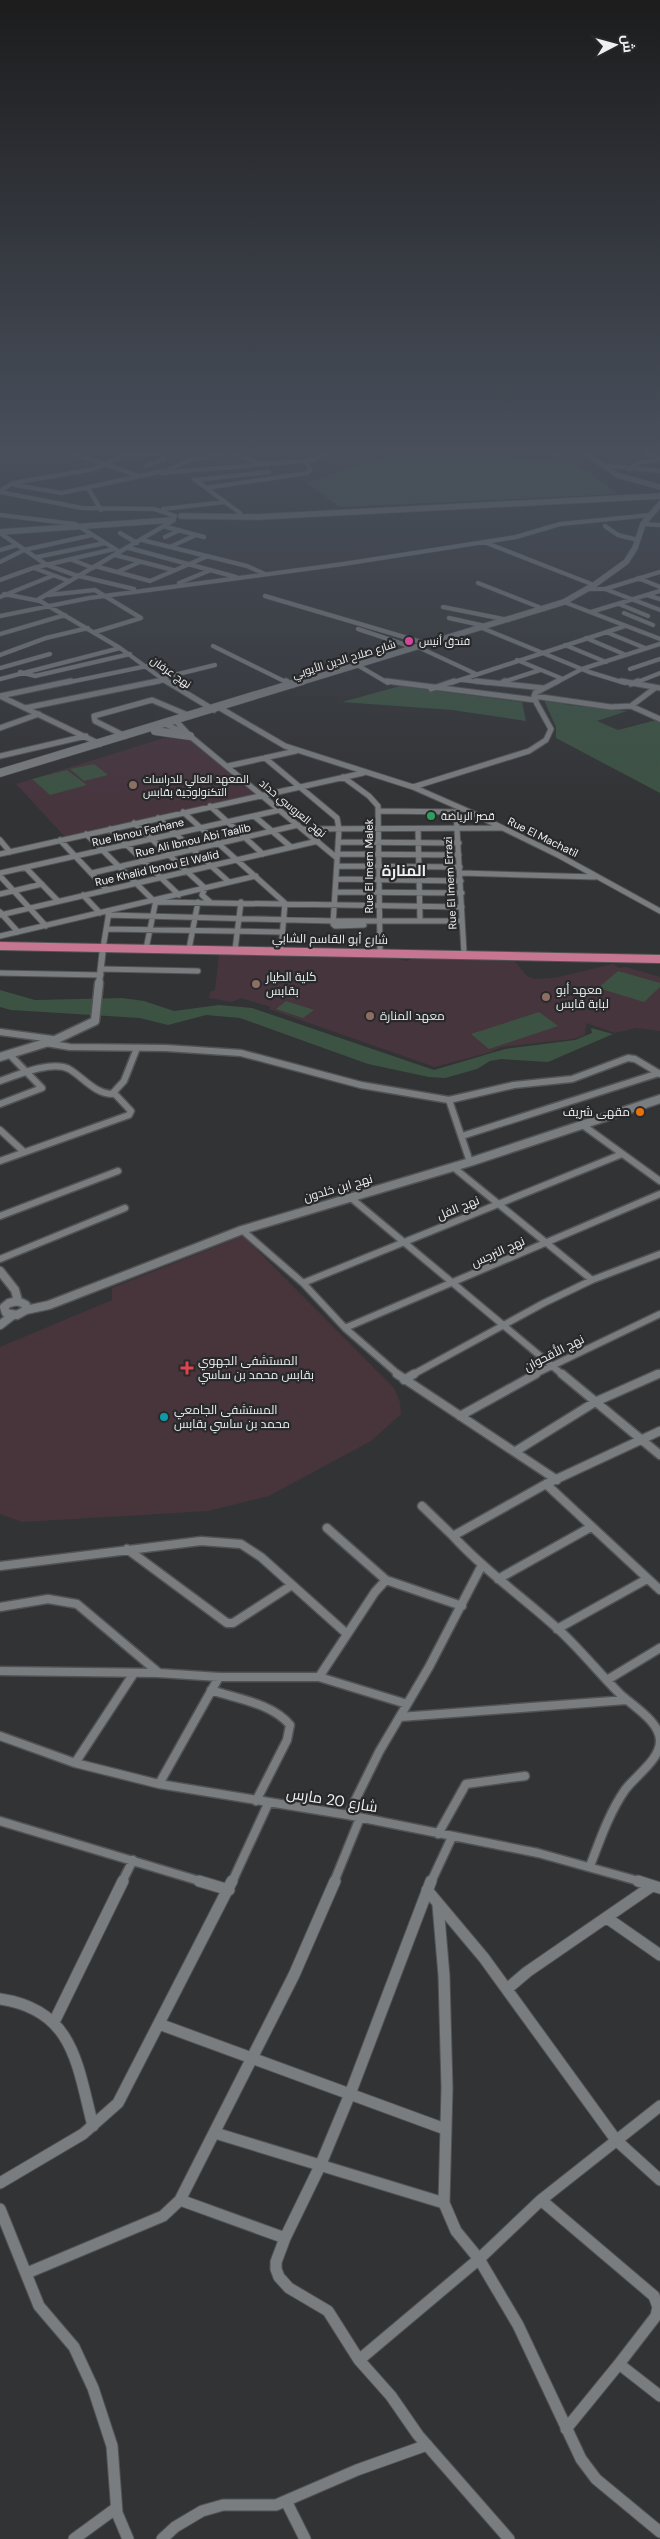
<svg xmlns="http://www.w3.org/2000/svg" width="660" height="2539" viewBox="0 0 660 2539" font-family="'DM Sans',Cairo,sans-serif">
	<rect width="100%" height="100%" fill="#323335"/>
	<path fill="#47353e" d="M177 734H188L258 793 65 837 16 784Z
		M219 954 386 956 408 961 413 955 512 958 527 976 534 979 554 978 613 964 619 968 626 967 660 977V1031L636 1028 615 1033 586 1023 585 1035 573 1039 501 1047 491 1052 435 1067 269 1009 271 1007 254 1002 241 998 232 1002 209 998 210 992 215 990Z"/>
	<path fill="#48353c" d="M243 1236 394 1388 400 1402 401 1414 371 1441 269 1496 208 1511 22 1522 0 1514V1347L112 1300V1288Z"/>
	<path fill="#3c5343" d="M445 450 496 457 576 463 618 494 340 507 306 483 374 460 417 452Z
		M400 686 522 702 526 721 452 710 342 702Z
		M543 698 568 705 627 711 597 721 618 730 660 719V793L556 738V727Z
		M94 764 108 775 84 781 70 769Z
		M67 770 87 785 50 795 32 779Z
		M618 971 660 983V987L644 1002 598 988Z
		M0 990 35 1000 122 998 144 1001 174 1011 219 1005 252 1008 434 1070 505 1049 575 1040 592 1033 591 1028 613 1034 548 1062 501 1059 490 1061 477 1069 445 1078 429 1077 368 1064 240 1018 206 1015 168 1025 140 1018 11 1010 0 1007Z
		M286 1001 314 1010 303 1018 276 1009Z
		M539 1012 558 1026 489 1049 471 1034Z"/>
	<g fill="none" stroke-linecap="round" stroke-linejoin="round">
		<defs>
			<path id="minor-far4" d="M60 449 136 475
				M109 449 121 457
				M454 449H469
				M519 449 558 454
				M645 449 647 454 658 457
				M230 451 260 464
				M287 452 325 453
				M325 454 353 449
				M601 465 660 471
				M146 466 164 459 157 452
				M629 469 640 462 660 460
				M161 473 313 460 325 454 326 449
				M161 473 185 462 237 449
				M194 479 240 513 241 517
				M195 480 269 472
				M15 485 62 493 163 471
				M88 488 101 510
				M206 488 307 473 310 470 306 461
				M0 491 13 483 94 469 121 457 187 449
				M0 492 82 508 154 509 175 516
				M163 509 225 502
				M0 515 75 524 120 552
				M643 524 660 525
				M163 526 204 537
				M605 526 618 535 638 540
				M0 533 47 565 75 575 134 589
				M120 533 137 543
				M165 537 180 530
				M142 540 247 566 265 574
				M484 542 594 585
				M172 546 196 535
				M129 548 236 577
				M0 550 17 545
				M115 555 173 570
				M37 557 105 543
				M70 559 93 568
				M0 562 24 550 92 535
				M95 566 150 581 208 556
				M34 568 69 581
				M117 572 140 562
				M638 578 660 587
				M0 580 33 568 114 549
				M179 583 211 570
				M478 583 544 609
				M588 589H605L660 572
				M605 589 660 610
				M4 594 40 601
				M48 595 95 590 141 618 95 632
				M647 595 660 599
				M265 596 428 644
				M0 597 52 576
				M40 601 120 648 168 683
				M40 601 39 599 174 520
				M564 602 660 639
				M619 604 648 616
				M443 607 508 620
				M591 612 660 591
				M624 613 653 625
				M0 616 89 598 343 564 516 537 560 524 651 515
				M449 618 485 626
				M482 628 589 672 625 683
				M358 629 415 648
				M606 632 645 648
				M0 634 65 615
				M586 638 626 655
				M565 645 606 662
				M213 646 288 683
				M418 647 476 674
				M0 655 46 638 88 628
				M517 660 563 679
				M359 666 388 683
				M0 668 50 654
				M630 669 660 659
				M20 672 35 676 130 654
				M162 678 215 665
				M0 679 120 648
				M462 680 489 683
				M503 682 540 670
				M65 683 147 666
				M152 683 165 680
				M451 683 625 626
				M555 683 582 669 660 644
				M635 683 660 673"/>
			<path id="minor-far3" d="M166 681 214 710
				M286 681 293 685
				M386 681 535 700
				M476 681 543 688
				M621 681 660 688
				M503 682 505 681
				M631 684 638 681
				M655 688 631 706 660 719
				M431 689 454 681
				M0 696 71 681
				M0 696 100 744
				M534 696 611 707 631 706
				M25 708 158 681
				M220 708 285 746 413 787 470 812 558 855 660 911
				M176 721 190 736 337 858
				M165 724 185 733
				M0 728 39 714
				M125 736 95 721 94 716 152 700 190 716
				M0 756 86 736
				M265 758 337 818 339 829 333 924 335 926 364 925
				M228 766 296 751
				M343 777 369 796 378 806 380 952
				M413 787 529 751 546 740 551 729 536 702 535 693 558 681
				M210 806 263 854
				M379 811 459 812
				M183 812 285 903 281 950
				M456 812 464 953
				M254 816 291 847
				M158 818 229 882
				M134 823 205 888 202 895 210 902
				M110 829 179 895
				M302 829 501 828
				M418 829 420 920
				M86 834 154 901
				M0 840 10 852
				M60 840 107 890
				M338 842 459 843
				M0 854 363 773
				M337 854 459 855
				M337 866 460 867
				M26 868 58 901
				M0 873 280 810
				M92 873 298 825
				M461 873 595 877
				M0 876 46 926
				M337 879 461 881
				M336 892 462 893
				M0 894 42 884
				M83 895 100 913
				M156 902 462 907
				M0 912 18 932
				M0 915 318 841
				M108 915 334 921H461
				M106 929 281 932
				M0 936 256 876
				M103 948 109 912
				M146 949 156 900
				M189 949 198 902
				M235 950 241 902
				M102 969 198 971
				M0 973 101 975"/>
			<path id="minor-far2" d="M0 1032 52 1039
				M46 1043 70 1047 166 1048 241 1053 361 1085 449 1100 514 1085 572 1079 628 1058 635 1059 660 1074
				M0 1081C17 1075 52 1060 69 1069 84 1078 94 1093 112 1094L124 1081 137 1048
				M449 1100 470 1162
				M0 1104 42 1088 9 1054
				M584 1126 660 1181
				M0 1130 23 1151
				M462 1136 659 1073
				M0 1161 129 1115 131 1111 114 1093
				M453 1167 592 1280
				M351 1198 563 1375
				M0 1216 118 1171
				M242 1230 303 1283 345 1328 399 1375
				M0 1259 125 1208
				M303 1283 622 1154
				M345 1328 660 1194
				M412 1375 544 1303 592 1280 660 1254
				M533 1375 660 1314
				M655 1375 660 1373"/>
			<path id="minor-far1" d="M397 1374 557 1480
				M562 1374 660 1455
				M404 1380 414 1374
				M460 1416 536 1374
				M516 1451 595 1402 658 1374
				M546 1484 660 1590
				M422 1506 453 1536
				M327 1528 386 1580 462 1606
				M127 1549 227 1623H233L292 1585
				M0 1566 201 1541 241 1544 261 1557 347 1634
				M498 1579 591 1527
				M0 1607 48 1599 77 1604 159 1673
				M557 1629 647 1579
				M0 1671 159 1673 219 1677H319L407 1704
				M319 1677 375 1592 386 1580
				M607 1680 660 1648
				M211 1690C237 1699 272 1703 290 1725L287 1740 256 1801
				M400 1717 626 1700
				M0 1736 75 1763 159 1784 348 1815 538 1853 642 1882
				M75 1763 134 1673
				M159 1784 219 1677
				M348 1815 379 1752 429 1667 482 1565
				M0 1821 203 1882
				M438 1834 466 1784 525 1776
				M590 1866C600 1840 609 1813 625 1790 635 1776 660 1760 660 1741 660 1721 631 1705 619 1693 598 1672 580 1649 558 1629 524 1598 485 1571 453 1536L546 1484 660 1431
				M122 1882 133 1860
				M232 1882 268 1804
				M334 1882 360 1818
				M431 1882 452 1837"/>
			<path id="minor" d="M199 1881 229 1890
				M431 1881 350 2094 320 2166 285 2238 276 2262V2269L279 2277 289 2288 328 2311 359 2360 391 2396 418 2435 509 2539
				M638 1881 660 1888
				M427 1890 484 1958 616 2140 660 2180
				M438 1905 444 1976 447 2088 444 2203 456 2231 479 2259 518 2325 581 2459 596 2479 660 2532
				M607 1918 660 1955
				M507 1989 527 1972 652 1886
				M0 1999C74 2010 77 2064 93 2126
				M54 2022 123 1881
				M159 2024 445 2129
				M215 2133 444 2203
				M0 2183 83 2134 118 2103 232 1881
				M180 2200 285 2238
				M541 2200 654 2296 658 2307 656 2316 619 2364
				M0 2209 39 2306 74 2347 93 2388 112 2446 117 2513 128 2539
				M27 2273 163 2216 180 2200 294 1975 335 1881
				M359 2360 479 2259 541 2200 660 2106
				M566 2429 619 2364 660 2396
				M286 2501 305 2539
				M74 2539 115 2509
				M162 2539 175 2527 202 2511 223 2505H276L357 2470 427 2445"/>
			<path id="tertiary-far2" d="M579 449 617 475 660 487"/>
			<path id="tertiary-far1" d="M99 984 103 948"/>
			<path id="tertiary" d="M0 1057 55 1040 95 1021 99 983
				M0 1271 15 1290 18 1301
				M18 1301 26 1305V1310L17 1315 6 1313 4 1307 9 1303Z
				M26 1310 49 1305 242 1230 470 1162 660 1099
				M0 1325 13 1315"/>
			<path id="secondary-far1" d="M181 516 257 517 660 496
				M0 532 172 520
				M298 683 564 602 594 585 626 562 635 548 643 524 660 504"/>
			<path id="secondary" d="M155 731 190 736
				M0 773 302 681"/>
			<path id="primary" d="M0 946 660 959"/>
		</defs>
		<use href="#minor-far4" stroke="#515254" stroke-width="5"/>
		<use href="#minor-far3" stroke="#515254" stroke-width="7"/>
		<use href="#minor-far2" stroke="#515254" stroke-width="9"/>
		<use href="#minor-far1" stroke="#515254" stroke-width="11"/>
		<use href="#minor" stroke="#515254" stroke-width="13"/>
		<use href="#tertiary-far2" stroke="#515254" stroke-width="6"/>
		<use href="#tertiary-far1" stroke="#515254" stroke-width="8"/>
		<use href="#tertiary" stroke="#515254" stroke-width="11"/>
		<use href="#secondary-far1" stroke="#515254" stroke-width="7"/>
		<use href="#secondary" stroke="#515254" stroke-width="9"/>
		<use href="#primary" stroke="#515254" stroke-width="10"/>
		<use href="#minor-far4" stroke="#7a7d7f" stroke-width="4"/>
		<use href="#minor-far3" stroke="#7a7d7f" stroke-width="5"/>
		<use href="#minor-far2" stroke="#7a7d7f" stroke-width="6"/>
		<use href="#minor-far1" stroke="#7a7d7f" stroke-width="8"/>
		<use href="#minor" stroke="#7a7d7f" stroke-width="11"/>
		<use href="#tertiary-far2" stroke="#7a7d7f" stroke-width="5"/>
		<use href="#tertiary-far1" stroke="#7a7d7f" stroke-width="6"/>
		<use href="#tertiary" stroke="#7a7d7f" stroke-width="8"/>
		<use href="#secondary-far1" stroke="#7a7d7f" stroke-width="5.5"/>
		<use href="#secondary" stroke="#7a7d7f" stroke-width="8"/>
		<use href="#primary" stroke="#c77691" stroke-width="8"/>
	</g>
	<linearGradient id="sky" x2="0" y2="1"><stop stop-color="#1c1c1d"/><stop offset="0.56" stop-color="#49505c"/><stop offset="1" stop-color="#49505c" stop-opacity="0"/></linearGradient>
	<rect width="660" height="805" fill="url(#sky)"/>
	<circle fill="#d1479c" stroke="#28292b" stroke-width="2" cx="409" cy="641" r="5"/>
	<g fill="#8d6e63" stroke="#28292b" stroke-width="2">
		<circle cx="133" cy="785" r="5"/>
		<circle cx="256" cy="984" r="5"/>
		<circle cx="546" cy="997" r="5"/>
		<circle cx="370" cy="1016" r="5"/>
	</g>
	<circle fill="#2e9e5b" stroke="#28292b" stroke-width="2" cx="431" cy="816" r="5"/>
	<circle fill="#e8710a" stroke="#28292b" stroke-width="2" cx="640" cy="1112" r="5"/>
	<path fill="#e0444e" stroke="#28292b" stroke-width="2" d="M184.5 1360.5h5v5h5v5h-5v5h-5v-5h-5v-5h5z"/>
	<circle fill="#0f9aa8" stroke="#28292b" stroke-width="2" cx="164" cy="1417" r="5"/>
	<g text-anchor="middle" stroke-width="4.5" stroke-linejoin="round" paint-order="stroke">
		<g font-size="11" fill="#eff0f2" stroke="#28292b" text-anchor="start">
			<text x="419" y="645">فندق أنيس</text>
			<text x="143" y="783">المعهد العالي للدراسات<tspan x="143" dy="13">التكنولوجية بقابس</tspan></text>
			<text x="441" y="820">قصر الرياضة</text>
		</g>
		<g font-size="11" fill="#eff0f2" stroke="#28292b">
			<text transform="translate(344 659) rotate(-17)" y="4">شارع صلاح الدين الأيوبي</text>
			<text transform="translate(171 672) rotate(35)" y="4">نهج عرفان</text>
			<text transform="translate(293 808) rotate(40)" y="4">نهج العروسي حداد</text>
			<text transform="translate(138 832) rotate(-13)" y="4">Rue Ibnou Farhane</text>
			<text transform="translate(543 837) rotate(26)" y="4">Rue El Machatil</text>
			<text transform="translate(193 840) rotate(-13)" y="4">Rue Ali Ibnou Abi Taalib</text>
			<text transform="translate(369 866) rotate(-90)" y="4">Rue El Imem Malek</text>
			<text transform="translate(157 868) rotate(-13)" y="4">Rue Khalid Ibnou El Walid</text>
			<text transform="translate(450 883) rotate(-93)" y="4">Rue El Imem Errazi</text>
		</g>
		<g font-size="12" fill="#eff0f2" stroke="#28292b">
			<text transform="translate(330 939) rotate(1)" y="4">شارع أبو القاسم الشابي</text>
			<text transform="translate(338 1188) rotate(-16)" y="4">نهج ابن خلدون</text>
			<text transform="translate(458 1208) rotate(-22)" y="4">نهج الفل</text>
			<text transform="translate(498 1252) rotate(-24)" y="4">نهج النرجس</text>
			<text transform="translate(554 1353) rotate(-27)" y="4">نهج الأُقحوان</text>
		</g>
		<g font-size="12" fill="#eff0f2" stroke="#28292b" text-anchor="start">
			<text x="266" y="981">كلية الطيار<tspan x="266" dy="14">بقابس</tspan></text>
			<text x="556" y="994">معهد أبو<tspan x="556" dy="14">لبابة قابس</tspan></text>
			<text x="380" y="1020">معهد المنارة</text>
			<text x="630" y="1116" text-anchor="end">مقهى شريف</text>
			<text x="198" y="1365">المستشفى الجهوي<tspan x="198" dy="14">بقابس محمد بن ساسي</tspan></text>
			<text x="174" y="1414">المستشفى الجامعي<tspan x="174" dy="14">محمد بن ساسي بقابس</tspan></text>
		</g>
		<g font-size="15" font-weight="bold" fill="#eff0f2" stroke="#28292b">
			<text x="404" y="876">المنارة</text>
		</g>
		<g font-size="15" fill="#eff0f2" stroke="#28292b">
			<text transform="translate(332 1800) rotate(9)" y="5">شارع 20 مارس</text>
		</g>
	</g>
	<g transform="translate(615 45) rotate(84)" stroke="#28292b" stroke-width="4" paint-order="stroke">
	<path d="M0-4L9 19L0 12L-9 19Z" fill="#eff0f2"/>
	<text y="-8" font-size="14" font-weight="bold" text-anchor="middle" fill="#eff0f2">ش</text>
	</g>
</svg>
